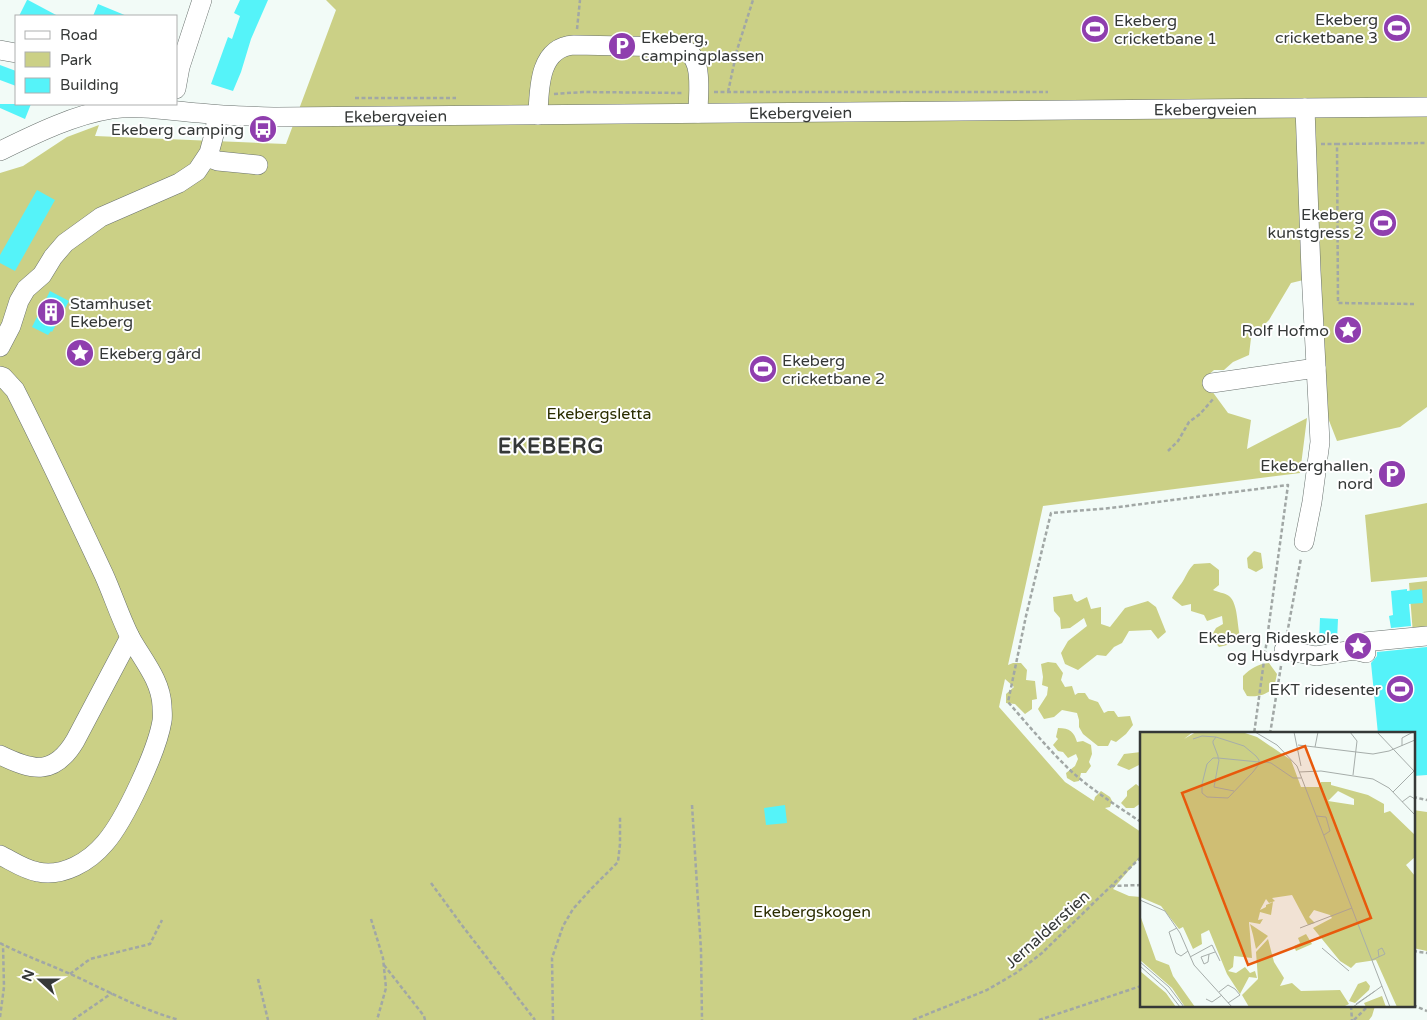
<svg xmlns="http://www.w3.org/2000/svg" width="1427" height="1020" viewBox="0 0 1427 1020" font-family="'Varela Round',sans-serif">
	<rect width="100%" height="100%" fill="#f2fbf7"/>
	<path fill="#cbd086" d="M326 0H1427V407L1400 427 1337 441 1328 418 1320 276 1291 283 1269 320 1251 338 1249 355 1233 362 1224 370H1214L1206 377 1209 387 1228 413 1251 420 1247 449 1307 418 1300 473 1043 506 1008 665 1013 663H1021L1027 670 1026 680 1035 681 1037 699 1032 700V709L1025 714 1015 704 1006 703V694L1014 687 1005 679 999 707 1065 782 1094 801 1095 797 1101 791 1110 797 1112 801 1110 807 1105 808 1141 832V856L1113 889 1129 896 1141 897V1006H1375L1372 1016 1369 1020H0V173L23 166 67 137 99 125 95 136 286 144 336 10Z
		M1427 503V577L1371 582 1365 515Z
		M1254 551 1261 553 1263 568 1256 572 1248 568 1247 558Z
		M1210 563 1219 570V585L1213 590C1217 592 1225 593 1229 596 1238 603 1237 625 1240 636L1231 644 1219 647 1213 640 1212 635 1216 628 1223 624 1222 616 1207 621 1204 615 1191 611V604L1182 606 1172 598C1175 591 1179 587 1183 581 1187 574 1188 570 1194 564Z
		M1427 581V633L1413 634 1409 583Z
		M1072 594 1074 600 1077 602 1087 597 1091 609 1101 607V624L1110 627 1125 608 1148 601 1156 607 1166 632 1158 639 1151 630 1129 631 1122 643 1114 647 1106 656 1097 655 1078 670 1065 664 1061 653 1068 641 1087 626 1084 618 1070 628 1061 629 1060 618 1054 611 1053 597Z
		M1048 662 1056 663 1063 673 1061 680 1065 687 1072 686 1075 695 1078 693H1085L1089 699 1098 702 1104 713 1108 711H1114L1118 717 1130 716 1133 725 1126 734 1116 742 1111 740 1108 746H1098L1083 734 1079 727V720L1077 713 1062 710 1054 717 1044 719 1038 709 1047 695 1048 687 1042 685 1043 677 1041 664Z
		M1269 663 1277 674 1274 688C1265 695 1259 697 1247 696L1243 689V676C1251 668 1258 664 1269 663Z
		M1058 728C1070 728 1074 732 1077 742L1083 741 1091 745 1092 754 1089 762 1091 766 1086 773H1081L1079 781 1074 782 1067 778 1066 773 1075 766 1078 759 1076 754 1068 758 1063 752 1058 751 1053 745 1058 739 1056 737Z
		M1141 752V764L1129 770 1117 765 1124 754Z
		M1136 784 1141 788V803L1134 808H1126L1121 803 1127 796V791Z
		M1413 810 1427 812V951L1413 948Z"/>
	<path fill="#55f3f9" d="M27 0H28L58 16H19Z
		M240 0H268L251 39 241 72 233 91 211 84 224 48 228 37 232 39 240 16 234 13Z
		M98 4 127 16H93Z
		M0 65 16 71V86L0 80Z
		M0 104H31L25 119 0 108Z
		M37 190 55 200 15 271 0 263V255Z
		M50 291 69 301 52 332 51 331 48 335 32 327Z
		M1407 589V591L1422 589 1423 603 1409 604 1411 626 1391 628 1389 616 1393 615 1391 591Z
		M1320 618 1338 619 1337 641 1319 643Z
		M1427 647V775L1413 776V734H1378L1371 663 1377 656V652Z
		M785 805 787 823 766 825 764 808Z"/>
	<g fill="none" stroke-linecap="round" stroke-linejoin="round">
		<defs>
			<g id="minor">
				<path d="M0 50 16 53"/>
				<path d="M176 89 180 67 202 0"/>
				<path d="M538 115C539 88 539 47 574 45L675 47C706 50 698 90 698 113"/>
				<path id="s1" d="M0 151C35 134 73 115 111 109 141 105 171 111 200 113 225 116 251 116 277 117L1427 107"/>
				<path d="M207 157 218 161 258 165"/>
				<path d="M0 347 11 326 19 301 26 289 42 275 53 257 65 243 101 217 179 183 197 171 209 153 215 131 217 115"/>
				<path d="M0 376 3 377 15 390C46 451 75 513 104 575 113 595 120 617 130 637 142 659 161 680 162 706 162 710 163 716 162 721 157 751 125 820 105 843 89 862 63 877 38 872 25 870 12 861 0 855"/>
				<path d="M1212 383 1316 368"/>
				<path d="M1304 542 1312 502 1320 442 1311 271 1305 108"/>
				<path d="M1284 650 1316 656 1354 650 1366 653"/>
				<path d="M1354 650 1364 642 1427 636"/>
				<path d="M0 755C33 771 54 776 75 741L130 637"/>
			</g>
		</defs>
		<use href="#minor" stroke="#69716e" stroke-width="20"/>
		<path stroke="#a1a7a5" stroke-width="2.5" stroke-dasharray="4 2.5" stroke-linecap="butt" d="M577 29 580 0
			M714 92H1048
			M728 92 737 50 753 0
			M554 94 583 92 683 93
			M355 98H456
			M1321 144H1337
			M1414 304 1338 303 1337 144 1427 143
			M1168 451 1178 441 1189 422 1200 414 1214 398
			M1287 634 1301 558
			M1270 734 1281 666
			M1413 797 1427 800
			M692 805 701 950 702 1020
			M1141 822C1117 806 1092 790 1071 771 1049 750 1029 726 1008 702L1026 616 1051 513 1111 508 1288 485 1254 734
			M431 883 464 928 535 1020
			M1111 886 1141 885
			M371 919 383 958 386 988 377 1020
			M0 943C25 956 51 965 77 977 111 993 143 1010 179 1020
			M1413 951 1427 953
			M384 965 424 1016 425 1020
			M70 974 90 959 150 944 162 920
			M258 979 268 1020
			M1413 1005 1427 1011
			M1351 1006 1352 1020
			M0 1017 4 987 3 945
			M73 1020 112 993
			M553 1020 552 958 563 926 573 909 591 889 618 862 620 844V816
			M913 1020 987 990 1016 973 1042 953 1141 857
			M1039 1020 1141 986
			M1354 1020 1366 1008 1371 1006"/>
		<use href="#minor" stroke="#fff" stroke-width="19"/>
	</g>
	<defs>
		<symbol id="stadium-disc" viewBox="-11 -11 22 22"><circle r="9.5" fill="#8f3eae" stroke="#fff"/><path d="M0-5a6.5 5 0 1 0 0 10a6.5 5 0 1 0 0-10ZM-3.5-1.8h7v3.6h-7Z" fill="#fff"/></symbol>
		<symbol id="parking-disc" viewBox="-11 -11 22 22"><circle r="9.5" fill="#8f3eae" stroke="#fff"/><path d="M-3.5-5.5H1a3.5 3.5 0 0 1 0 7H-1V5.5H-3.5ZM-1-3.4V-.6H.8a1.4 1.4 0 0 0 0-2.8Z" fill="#fff"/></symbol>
		<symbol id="bus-disc" viewBox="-11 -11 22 22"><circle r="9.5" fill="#8f3eae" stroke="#fff"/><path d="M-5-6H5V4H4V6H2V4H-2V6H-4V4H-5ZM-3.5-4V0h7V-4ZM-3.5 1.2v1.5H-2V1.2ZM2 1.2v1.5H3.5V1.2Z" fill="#fff"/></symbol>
		<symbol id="building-disc" viewBox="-11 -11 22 22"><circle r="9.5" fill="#8f3eae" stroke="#fff"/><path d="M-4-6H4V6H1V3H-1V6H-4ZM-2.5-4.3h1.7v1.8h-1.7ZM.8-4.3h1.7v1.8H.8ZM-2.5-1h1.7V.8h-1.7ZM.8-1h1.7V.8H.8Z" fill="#fff"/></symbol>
		<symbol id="sight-disc" viewBox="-11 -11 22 22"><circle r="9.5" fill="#8f3eae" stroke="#fff"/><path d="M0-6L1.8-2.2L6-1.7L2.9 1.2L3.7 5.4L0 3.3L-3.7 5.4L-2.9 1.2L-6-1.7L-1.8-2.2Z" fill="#fff"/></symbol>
	</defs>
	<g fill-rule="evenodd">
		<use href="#stadium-disc" x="1381" y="12" width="32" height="32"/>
		<use href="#stadium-disc" x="1079" y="13" width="32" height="32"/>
		<use href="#parking-disc" x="606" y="30" width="32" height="32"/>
		<use href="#bus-disc" x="247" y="113" width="32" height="32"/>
		<use href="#stadium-disc" x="1367" y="207" width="32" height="32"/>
		<use href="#building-disc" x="35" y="296" width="32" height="32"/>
		<use href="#sight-disc" x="1332" y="314" width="32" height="32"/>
		<use href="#sight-disc" x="64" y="337" width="32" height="32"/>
		<use href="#stadium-disc" x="747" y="353" width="32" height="32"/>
		<use href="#parking-disc" x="1376" y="458" width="32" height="32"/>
		<use href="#sight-disc" x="1342" y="630" width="32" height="32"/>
		<use href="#stadium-disc" x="1384" y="673" width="32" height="32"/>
	</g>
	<g text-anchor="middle" stroke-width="4" stroke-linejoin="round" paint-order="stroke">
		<g font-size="16" fill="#353837" stroke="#fff" text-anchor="end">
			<text x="1378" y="25">Ekeberg<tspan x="1378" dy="18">cricketbane 3</tspan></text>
			<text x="1114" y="26" text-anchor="start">Ekeberg<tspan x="1114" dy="18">cricketbane 1</tspan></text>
			<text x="641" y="43" text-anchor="start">Ekeberg,<tspan x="641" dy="18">campingplassen</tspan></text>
			<text x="244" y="135">Ekeberg camping</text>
			<text x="1364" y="220">Ekeberg<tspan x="1364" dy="18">kunstgress 2</tspan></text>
			<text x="70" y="309" text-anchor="start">Stamhuset<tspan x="70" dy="18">Ekeberg</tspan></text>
			<text x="1329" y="336">Rolf Hofmo</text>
			<text x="99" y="359" text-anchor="start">Ekeberg gård</text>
			<text x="782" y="366" text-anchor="start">Ekeberg<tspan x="782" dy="18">cricketbane 2</tspan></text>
			<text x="1373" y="471">Ekeberghallen,<tspan x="1373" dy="18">nord</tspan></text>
			<text x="1339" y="643">Ekeberg Rideskole<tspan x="1339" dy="18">og Husdyrpark</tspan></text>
			<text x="1381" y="695">EKT ridesenter</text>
		</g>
		<g font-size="16" fill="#353837" stroke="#fff">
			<text dy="6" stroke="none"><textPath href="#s1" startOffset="1214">Ekebergveien</textPath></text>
			<text dy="6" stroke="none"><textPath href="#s1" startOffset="809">Ekebergveien</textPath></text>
			<text dy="6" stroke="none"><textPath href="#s1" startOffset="404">Ekebergveien</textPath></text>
			<text transform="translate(1047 929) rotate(-42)" y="6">Jernalderstien</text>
		</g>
		<g font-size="16" fill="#2b2d00" stroke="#fff">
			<text x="599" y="419">Ekebergsletta</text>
			<text x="812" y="917">Ekebergskogen</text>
		</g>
		<g font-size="21" font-weight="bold" letter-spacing="1" fill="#353837" stroke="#fff">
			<text x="551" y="453">EKEBERG</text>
		</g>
	</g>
	<g transform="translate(1140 732)">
		<rect width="275" height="275" fill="#f2fbf7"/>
		<path d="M0 0H53L44 7 56 0H102L117 5 151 28 161 55H179L181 50H191V53L228 63 244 72V81L250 79 275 103V125L266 133 275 144V275H257L236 228 216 231 211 236 200 229 173 196 192 186 190 183 174 178 169 185 175 191 168 193 152 163 132 166 135 169 129 171 126 167 120 178 126 175V179V173L133 170 131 183 120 180 118 188 123 187 120 192 109 190 112 226 94 224 93 235 88 239 96 241 105 235 110 241 115 239 117 246 109 245 100 262 87 242 69 198 61 202 62 212 53 217 43 195 39 197 21 174 0 165ZM198 59 214 67V73L188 69ZM0 183 16 228 29 233 33 244 55 275H45L32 256 0 228ZM110 192 128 204 116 217 113 203ZM166 202 172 212 156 219 154 214 160 211 158 206ZM128 207 134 230 144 246 140 254 152 251 161 259 200 258 209 272 203 275H109L102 263 118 247 116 220ZM0 239 26 261 36 275H0ZM226 249 230 254 229 258 215 271 209 269 218 252ZM242 264 246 275H226L224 271Z" fill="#cbd086" fill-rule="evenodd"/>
		<path fill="none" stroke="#a6adaa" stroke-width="1" d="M115 0 137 13 157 34 250 275M154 0 161 34M210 0 217 9 213 43M237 0 275 40M53 7 62 4 76 5M158 13 233 22 249 19 275 8M262 14V6L273 0M175 15 178 0M159 40 181 39 233 47 249 56 275 83M94 59 74 55 79 28 78 26V24L73 11V9L76 5 104 14 116 24 119 28V32L113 40 88 66 67 65 62 61V52L67 32 73 26H78L119 30H126L131 31 153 46H161M253 60 274 39M262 70 270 64 275 67M176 84 186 85 190 99 184 103M0 168 25 179 40 201 54 233 92 275M37 196 29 200 36 221 41 224 48 219M160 196 212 176M182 216 209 239M69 222 68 230 64 232 61 225 75 220M50 225 72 213 80 229M232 228 245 222 242 216 238 218 239 225M0 230 29 255 44 275M0 234 26 257 40 275M79 260 88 253 95 257 100 263 88 271M66 267 72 270 82 263M216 272 235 259M213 275 242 254"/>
		<path fill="#e8590c" fill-opacity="0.15" stroke="#e8590c" stroke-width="2.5" d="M165 14 231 186 108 233 42 61Z"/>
		<rect width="275" height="275" fill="none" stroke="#353837" stroke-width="2.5"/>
	</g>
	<rect x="15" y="15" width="162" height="90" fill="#ffffff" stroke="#aeafaf"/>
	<rect x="25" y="31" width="25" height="8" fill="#ffffff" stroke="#aeafaf"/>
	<text x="60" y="40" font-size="15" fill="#353837">Road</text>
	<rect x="25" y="52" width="25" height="15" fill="#cbd086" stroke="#aeafaf"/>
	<text x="60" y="65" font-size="15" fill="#353837">Park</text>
	<rect x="25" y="78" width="25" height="15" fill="#55f3f9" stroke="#aeafaf"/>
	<text x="60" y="90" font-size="15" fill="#353837">Building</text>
	<g transform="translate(40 980) rotate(291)" stroke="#ffffff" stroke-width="4" paint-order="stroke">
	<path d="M0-4L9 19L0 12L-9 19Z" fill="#353837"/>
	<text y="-8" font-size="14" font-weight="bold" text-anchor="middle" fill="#353837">N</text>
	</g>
</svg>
